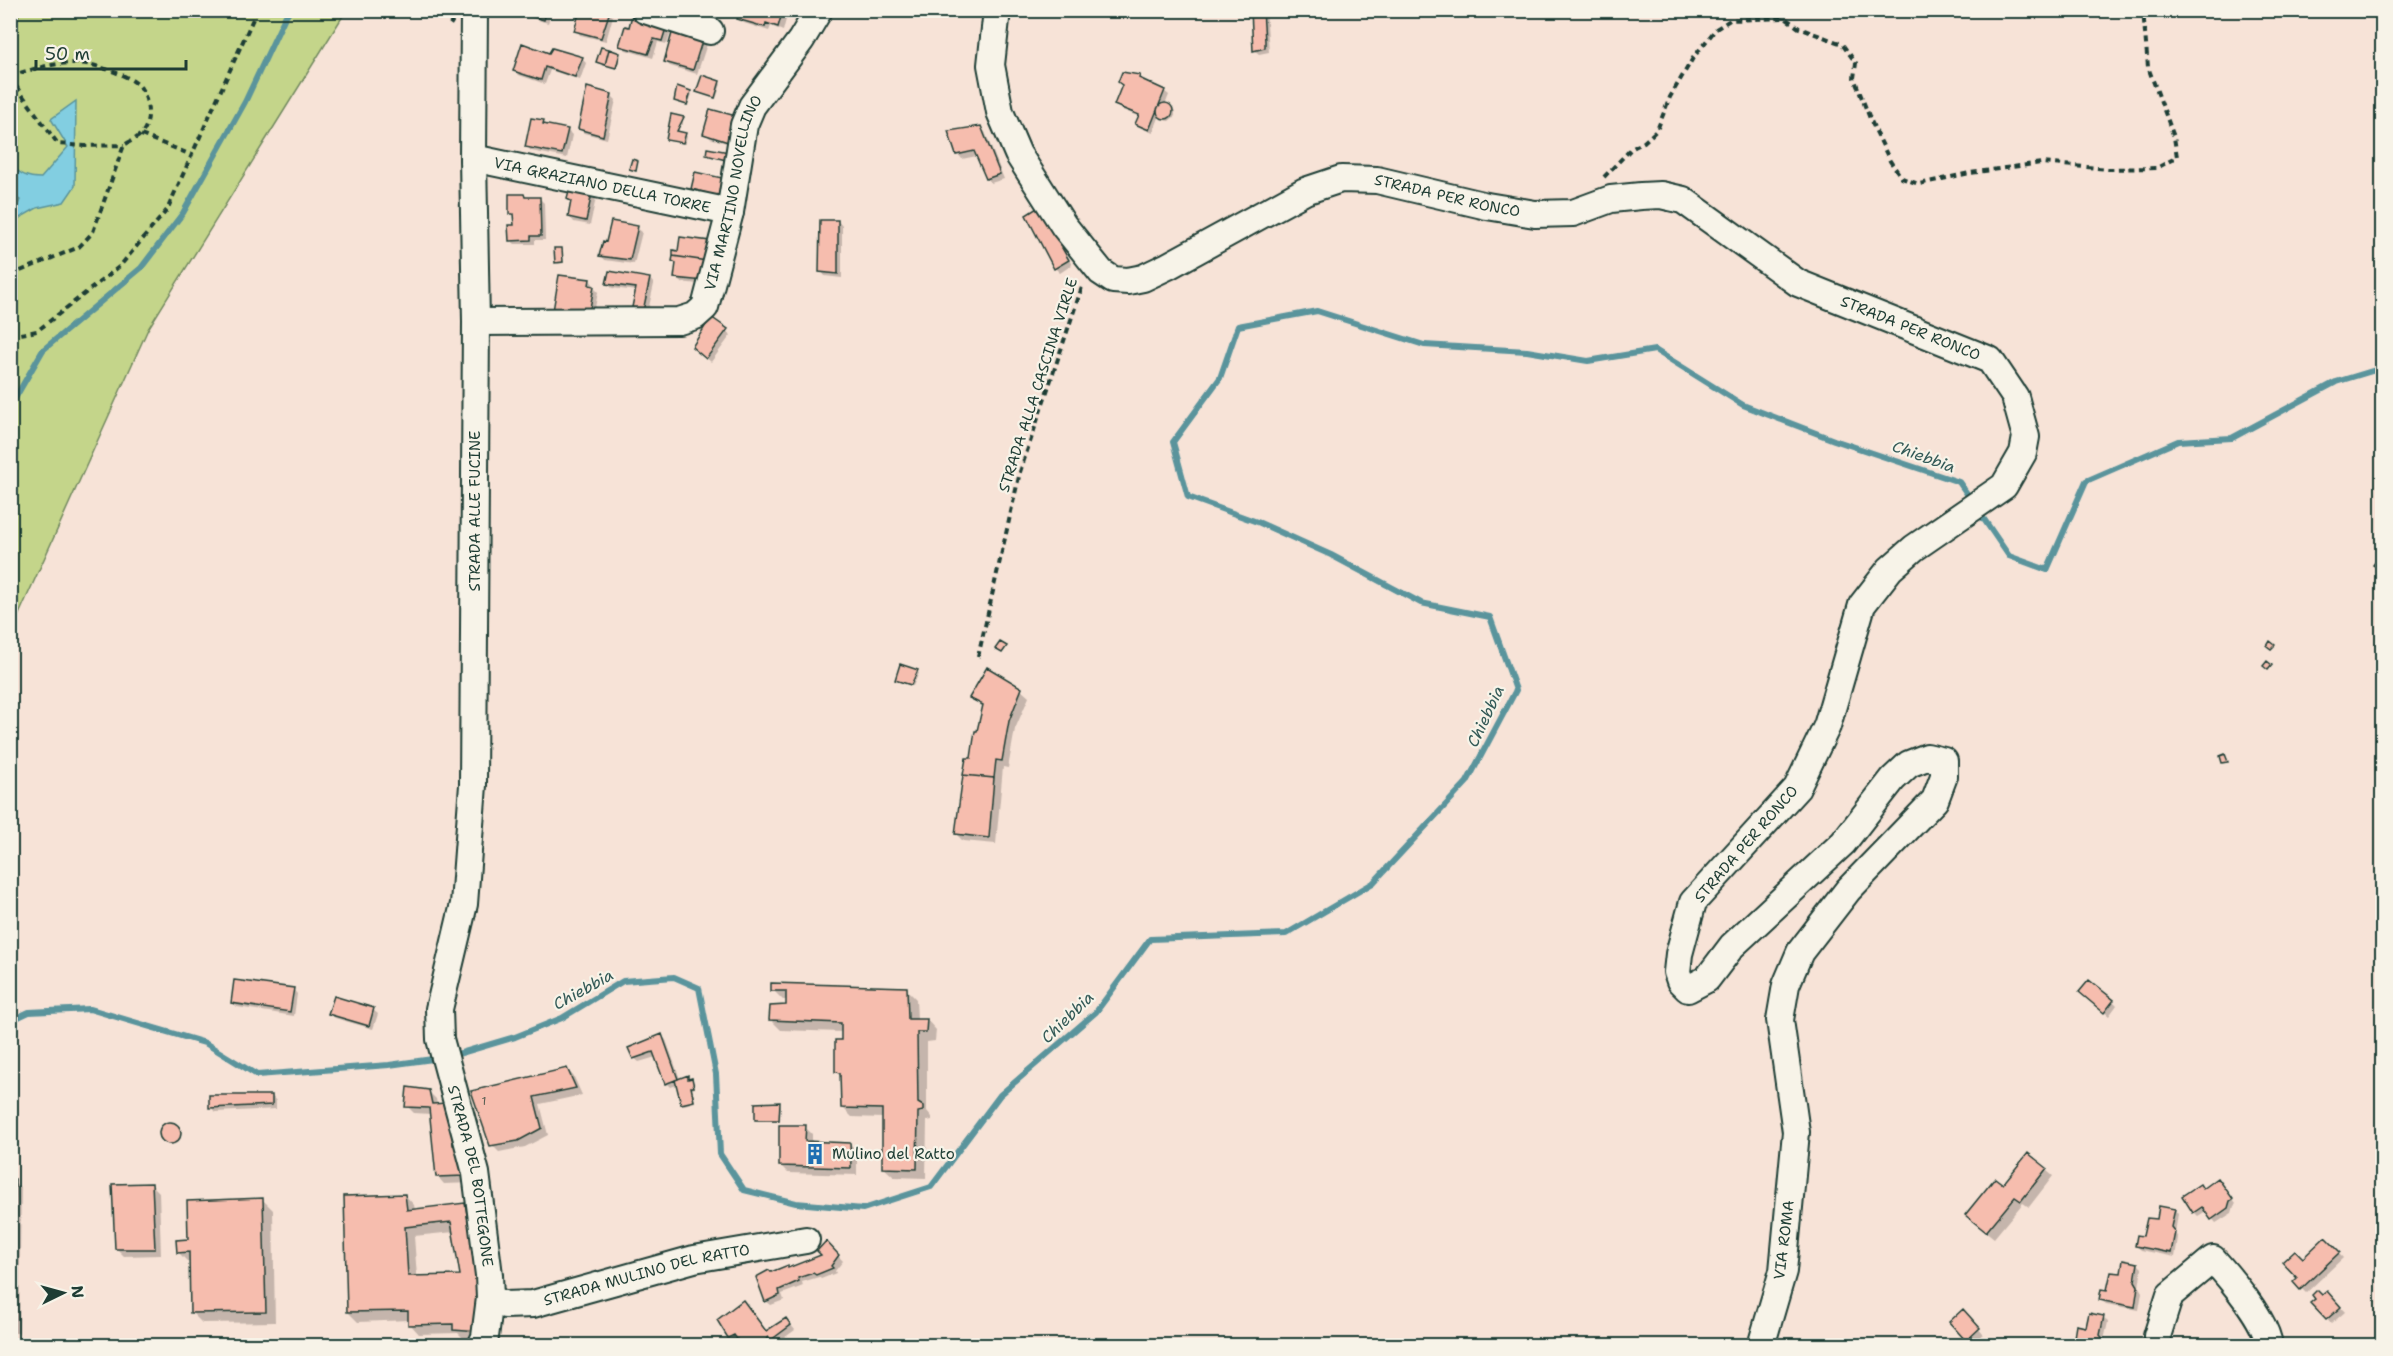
<svg xmlns="http://www.w3.org/2000/svg" width="2393" height="1356" font-family="'Shantell Sans',sans-serif">
<style>
.green{fill:#c4d58a;stroke:#72895f;stroke-width:1.5}
.water{fill:#82cee1;stroke:#5a949c;stroke-width:1.5}
.shadow{fill:#0003;fill-rule:evenodd}
.lines{fill:none;stroke-linecap:round;stroke-linejoin:round}
.stream{stroke:#5a949c;stroke-width:6}
.building{fill:#f6bdae;stroke:#1f3d34;stroke-width:1.5;fill-rule:evenodd}
.minor-casing{stroke:#1f3d34;stroke-width:30}
.path{stroke:#1f3d34;stroke-width:4;stroke-dasharray:6 4.5;stroke-linecap:butt}
.minor{stroke:#f7f3e8;stroke-width:26}
.labels{text-anchor:middle;stroke-width:4.5;stroke-linejoin:round;paint-order:stroke}
.number-label{font-size:12px;fill:#555d52}
.street-label{font-size:15px;fill:#1f3d34;stroke:#f7f3e8}
.poi-label{font-size:15px;fill:#1f3d34;stroke:#f7f3e8;text-anchor:start}
.water-label{font-size:16px;font-style:italic;fill:#335a57;stroke:#f7f3e8}
</style>
<rect width="100%" height="100%" fill="#f7e3d7"/>
<filter id="ink" filterUnits="userSpaceOnUse"><feTurbulence type="fractalNoise" baseFrequency=".0167" numOctaves="2"/><feDisplacementMap in="SourceGraphic" scale="12" xChannelSelector="R" yChannelSelector="G"/><feConvolveMatrix kernelMatrix="1 2 1 2 8 2 1 2 1" color-interpolation-filters="sRGB"/></filter>
<g filter="url(#ink)">
<path class="green" d="M11 11H346L148 329 11 632Z"/>
<path class="water" d="M76 101 75 186 64 202 37 208 11 223V209L17 207 20 200 11 195V165C20 174 27 178 41 178L68 147 51 119Z"/>
<path class="shadow" d="M513 10H552L548 23 517 14Z
M581 10H604L613 16 606 41 580 35 576 30Z
M698 10H726L724 18Z
M742 10H786L788 12 783 31 771 26 769 31 744 23 739 19Z
M1253 10H1266L1269 52 1259 54 1254 50Z
M666 29 670 34 667 44 658 42 653 58 626 50 621 45Z
M702 39 707 44 697 74 670 66 665 62 689 40Z
M619 54 621 56 617 69 600 63Z
M550 55 582 59 586 63 580 80 550 70 545 84 519 75 514 70Z
M1123 74 1140 77 1164 91 1169 95 1165 105H1169L1175 111V116L1169 121 1164 120 1160 115 1153 133 1141 128 1137 123 1140 117 1120 109 1116 105 1123 85Z
M719 82 721 84 716 99 698 92Z
M690 92 692 94 688 106 675 101Z
M611 95 616 100 607 139 584 133 579 129Z
M711 111 733 145 710 138 705 133Z
M683 118V125L680 124 678 133 687 136 685 144 670 141 668 139Z
M533 120 544 122 548 126 567 130 572 135 567 158 531 151 527 146Z
M980 127 985 132 1004 179 991 183 987 178 977 156 962 159 958 154Z
M592 194 596 198 590 225 574 222 570 217Z
M523 195 527 199H540L544 203 545 240H535V244H515L510 240 515 226V217L511 213Z
M1045 205 1073 249 1065 253 1072 265 1060 273 1055 268Z
M838 221 842 226V278L825 276 821 271Z
M637 228 642 232 634 264 605 260 601 255Z
M562 250 564 263 558 264 556 262Z
M673 261 708 285 680 282 676 277 677 265Z
M560 277 590 280 594 285V288L598 292 593 318Z
M650 279 654 284 646 320 637 291 612 288 607 283Z
M712 320 731 335 711 362 698 351Z
M988 669 1021 690 1029 697 1015 729 1008 768 1003 767 996 844 963 841 956 834 984 708 971 698Z
M917 672 919 673 913 686 897 680Z
M293 989 297 994 294 1016 237 1007 233 1003Z
M906 989 916 999 917 1020H927L936 1030 935 1041 927 1042V1111L932 1117V1120L927 1121 926 1178 894 1177 884 1168 883 1118 852 1117 842 1107V1077L836 1072 842 1032 781 1030 771 1020 787 1007V1000H783L773 990Z
M2085 996 2113 1001 2117 1005 2109 1016Z
M373 1010 378 1014 373 1029 335 1018 330 1013Z
M661 1035 666 1040 680 1079 688 1077 689 1080 694 1082 695 1088 692 1089 695 1102 684 1105 682 1103 678 1085 670 1087 666 1083 656 1057 639 1062 634 1058Z
M567 1069 574 1077 582 1095 540 1104 548 1135 525 1147 499 1152 492 1145 473 1092Z
M428 1091 436 1099 437 1105H447L472 1183 444 1184 437 1176 431 1114 414 1113 407 1106Z
M272 1096 276 1101V1109L215 1112 211 1107Z
M780 1104 781 1106 780 1121H758L756 1120Z
M161 1135a10 10 0 1 1 20 0a10 10 0 1 1-20 0Z
M805 1127 812 1134V1143L850 1144 857 1151V1175L788 1173 781 1166Z
M2028 1155 2053 1176 2029 1207 2023 1203 1994 1238 1974 1222Z
M10 1180 21 1188 19 1333H10Z
M2218 1180 2236 1204 2234 1206 2232 1213 2216 1223 2206 1211 2198 1216 2194 1212 2204 1190Z
M152 1185 159 1192 161 1255 124 1256 117 1249Z
M405 1195 414 1205 415 1210 465 1205 475 1215 488 1341 464 1339 458 1333 419 1334 410 1324V1320L358 1322 348 1312ZM454 1232 462 1276 417 1277 414 1236Z
M263 1200 273 1210 275 1322 202 1323 192 1313 191 1262H188L178 1252 190 1240Z
M2174 1210 2178 1214 2175 1233 2178 1238 2175 1257 2141 1250 2137 1246 2158 1221Z
M2325 1239 2343 1258 2306 1293 2295 1282 2299 1278 2303 1260Z
M826 1243 843 1261 835 1271 836 1273 821 1279 819 1277 802 1282 803 1286 782 1294 784 1300 771 1305 766 1301 770 1274 787 1267 790 1269 823 1256Z
M2138 1264 2142 1268 2139 1287 2142 1292 2139 1310 2106 1304 2101 1300 2122 1275Z
M2327 1293 2345 1312 2331 1324 2313 1303Z
M1967 1315 1983 1334 1971 1344 1951 1322Z
M2103 1318 2108 1322 2104 1340 2108 1346H2074L2087 1329Z
M719 1320 766 1333 790 1324 795 1330 777 1343 774 1341 768 1346H744L739 1339 734 1342 729 1337Z"/>
<g class="lines">
<path class="stream" d="M10 407 43 350 141 268 183 213 245 102 285 17 290 10
M1979 512 2009 556 2047 570 2086 481 2178 441 2232 438 2336 382 2382 368
M10 1021 29 1012 90 1009 205 1043 257 1075 389 1065 440 1058
M451 1056 515 1037 562 1018 623 981 674 977 699 988 716 1074 720 1154 744 1190 796 1203 863 1209 931 1187 1000 1095 1096 1012 1150 939 1286 934 1373 883 1467 782 1516 690 1490 617 1421 603 1331 555 1260 523 1188 497 1173 442 1220 378 1238 326 1317 311 1424 345 1527 351 1588 361 1655 350 1743 405 1834 440 1959 482 1972 501"/>
</g>
<path class="building" d="M513 10H547L544 20Z
M580 10 610 11 601 38 574 31Z
M740 10H783L778 27 766 23 765 27 737 19Z
M1251 10H1263L1265 41V48L1253 51Z
M632 15 657 23 666 28 662 41 654 39 648 54 619 46 625 26 629 27Z
M672 33 688 38 690 34 703 38 693 70 664 62Z
M522 43 549 53 552 48 583 57 575 77 545 67 541 80 513 71Z
M601 47 609 49 605 65 596 62Z
M609 49 620 53 616 68 605 65Z
M1122 72 1140 75 1139 78 1165 90 1149 130 1135 124 1139 115 1114 105 1122 85 1118 82Z
M702 75 720 81 715 98 696 92Z
M677 86 691 91 687 105 674 101Z
M587 87 612 94 603 136 578 129Z
M1157 111a8 8 0 1 1 16 0a8 8 0 1 1-16 0Z
M710 109 736 116 728 142 703 134Z
M671 114 684 117 677 131 686 133 683 143 666 140Z
M531 118 544 120 543 124 568 129 562 154 525 147Z
M981 126 1000 174 986 179 974 151 956 155 948 131Z
M707 148 735 153 734 162 706 155Z
M632 159 638 161 636 171 629 169Z
M695 172 731 180 727 206 705 202 707 193 691 189Z
M570 188 592 193 586 221 568 217 571 201 567 199Z
M509 194H524L525 197H540L541 236H531V240L509 241 508 225H514L513 214H509Z
M1045 203 1069 244 1062 248 1069 260 1054 269 1026 215Z
M820 220H838V274L819 272Z
M611 221 638 226 630 260 599 256 603 241 606 242Z
M680 237 710 241 707 261 673 256V250L678 251Z
M554 248H562L563 262 555 263Z
M673 256 707 261 704 281 674 278 676 263 672 261Z
M609 271 650 278 642 316 630 317 636 288 606 284Z
M559 275 590 279 589 285 594 286 589 314 553 311Z
M711 317 728 329 706 359 692 347Z
M2379 557 2382 559V570L2373 565Z
M2270 641 2275 645 2271 649 2267 646Z
M1000 642 1007 646 1002 653 995 649Z
M2267 661 2272 665 2268 670 2263 666Z
M900 664 918 670 911 685 895 680Z
M987 667 1022 688 1009 721 1002 761 996 760 994 778 963 775 966 758H971L975 731H977L983 705 969 698Z
M2225 754 2228 762 2222 763 2220 756Z
M963 775 994 778 989 838 955 834Z
M234 980 294 988 290 1012 231 1003Z
M2089 980 2114 1000 2104 1013 2079 992Z
M771 983 907 987 908 1019H927L926 1032H917L918 1103 923 1106V1111L918 1112 917 1169 882 1168V1109L841 1108 840 1073 835 1072V1040H841V1023L769 1020 770 1006 786 1005V991H771Z
M334 996 374 1008 369 1026 328 1014Z
M662 1034 678 1079 665 1084 653 1052 633 1059 628 1048Z
M567 1068 576 1088 534 1097 542 1128 518 1141 490 1146 471 1091Z
M688 1075V1079L692 1078 694 1087H691L694 1101 681 1104 675 1080Z
M407 1087 429 1090 432 1104 447 1103 451 1118 453 1145H459L465 1176 436 1177 429 1108 405 1107Z
M209 1095H272V1105L209 1108Z
M780 1102 779 1120H755V1103Z
M159 1133a11 11 0 1 1 22 0a11 11 0 1 1-22 0Z
M779 1125H806L805 1141 850 1143 851 1168 779 1166Z
M2028 1153 2047 1168 2021 1201 2015 1197 1986 1232 1965 1215 1995 1178 2003 1184Z
M2218 1178 2233 1199 2230 1201 2228 1208 2211 1220 2202 1207 2193 1213 2182 1196 2200 1184 2203 1189Z
M10 1179H15L12 1327H10Z
M152 1183 155 1249H115L112 1184Z
M405 1194 407 1210 465 1203 481 1296 479 1332 453 1330V1324L408 1325V1311L347 1312 344 1196ZM451 1222 460 1275 408 1276 405 1227Z
M263 1198 266 1312 190 1313 189 1252 177 1253 176 1240 188 1239 187 1201Z
M2159 1206 2175 1209 2171 1227 2175 1232 2171 1253 2135 1246 2137 1235 2143 1236 2147 1218 2157 1219Z
M2325 1237 2340 1252 2300 1290 2293 1282 2297 1278 2282 1262 2295 1250 2303 1258Z
M826 1241 839 1255 831 1266 833 1268 816 1275 813 1273 798 1278 799 1281 779 1290 780 1295 765 1302 756 1277 769 1270 771 1272 788 1265V1268L821 1255 817 1251Z
M2123 1260 2138 1263 2135 1281 2138 1286 2135 1307 2099 1300 2101 1289 2107 1290 2111 1272 2121 1273Z
M2317 1290 2322 1295 2327 1291 2341 1307 2326 1320 2310 1303 2315 1299 2312 1295Z
M743 1300 766 1331 786 1318 791 1325 771 1340 769 1337 758 1346H742L734 1335 728 1338 717 1320Z
M1963 1309 1980 1328 1966 1341 1949 1322Z
M2089 1313 2104 1316 2100 1335 2104 1340 2103 1346H2066L2067 1343 2073 1344 2076 1325 2086 1327Z"/>
<g class="lines">
<defs>
<g id="minor">
<path id="s1" d="M474 10 473 158 476 322 473 785 464 904 439 1009 440 1039 476 1173 489 1275 490 1298 485 1337 481 1346"/>
<path d="M645 10 710 31"/>
<path id="s2" d="M997 10 991 65 1000 112 1018 154 1064 226 1101 272 1113 280 1128 281 1143 278 1168 266 1305 191 1341 179 1377 180 1487 206 1535 214 1573 213 1611 199 1641 196 1661 195 1683 200 1798 283 1990 360 2015 397 2026 437 2023 453 2004 486 1914 548 1890 569 1862 605 1827 726 1797 788 1693 902 1679 954 1677 972 1680 981 1688 989 1707 979 1732 946 1843 843 1893 779 1909 764 1927 757 1944 761V776L1935 800 1848 890 1800 952 1786 985 1780 1020 1796 1132 1783 1271 1761 1346"/>
<path id="s3" d="M473 158 730 212"/>
<path id="s4" d="M476 322 679 321 695 316 705 307 730 212 744 125 752 106 801 40 819 10"/>
<path id="s5" d="M490 1298 505 1305 533 1304 694 1259 806 1240"/>
<path d="M2158 1346 2157 1336 2170 1295 2213 1259C2230 1278 2267 1321 2269 1346"/>
</g>
</defs>
<use href="#minor" class="minor-casing"/>
<path class="path" d="M432 10 453 24
M10 29 20 10
M10 76C37 68 63 59 92 65 105 68 133 77 141 88 149 100 152 125 140 135 136 139 129 142 124 145L93 232 79 247 18 272H10
M10 78 58 144 85 146 124 145
M141 135 192 155
M1604 177 1631 149 1644 142 1657 130 1670 97 1693 58 1716 29 1730 20 1785 18 1799 28 1842 44 1856 63 1854 78 1871 121 1890 161 1902 178 1919 184 1970 173 2041 163 2108 169 2157 168 2177 157 2174 137 2148 67 2143 10
M10 336 37 331 120 266 167 210 257 10
M978 657 1020 472 1083 284"/>
<use href="#minor" class="minor"/>
</g>
</g>
<defs>
<symbol id="building-bare" viewBox="-9 -9 18 18"><path d="M-4-6H4V6H1V3H-1V6H-4ZM-2.5-4.3h1.7v1.8h-1.7ZM.8-4.3h1.7v1.8H.8ZM-2.5-1h1.7V.8h-1.7ZM.8-1h1.7V.8H.8Z" fill="#1f6fb2" stroke="#f7f3e8" stroke-width="2.5" paint-order="stroke"/></symbol>
</defs>
<g fill-rule="evenodd">
<use href="#building-bare" x="800" y="1139" width="30" height="30"/>
</g>
<g class="labels">
<g class="number-label">
<text x="484" y="1105">1</text>
</g>
<g class="street-label">
<text dy="5" stroke="none"><textPath href="#s3" startOffset="132">VIA GRAZIANO DELLA TORRE</textPath></text>
<text dy="5" stroke="none"><textPath href="#s4" startOffset="351">VIA MARTINO NOVELLINO</textPath></text>
<text dy="5" stroke="none"><textPath href="#s2" startOffset="668">STRADA PER RONCO</textPath></text>
<text dy="5" stroke="none"><textPath href="#s2" startOffset="1172">STRADA PER RONCO</textPath></text>
<text transform="translate(1038 385) rotate(-72)" y="5">STRADA ALLA CASCINA VIRLE</text>
<text transform="translate(475 511) rotate(-90)" y="5">STRADA ALLE FUCINE</text>
<text transform="translate(1746 844) rotate(-49)" y="5">STRADA PER RONCO</text>
<text dy="5" stroke="none"><textPath href="#s1" startOffset="1173">STRADA DEL BOTTEGONE</textPath></text>
<text transform="translate(1784 1240) rotate(-83)" y="5">VIA ROMA</text>
<text dy="5" stroke="none"><textPath href="#s5" startOffset="162">STRADA MULINO DEL RATTO</textPath></text>
</g>
<g class="poi-label">
<text x="832" y="1159">Mulino del Ratto</text>
</g>
<g class="water-label">
<text transform="translate(1924 456) rotate(20)" y="6">Chiebbia</text>
<text transform="translate(1485 716) rotate(-65)" y="6">Chiebbia</text>
<text transform="translate(583 989) rotate(-29)" y="6">Chiebbia</text>
<text transform="translate(1067 1017) rotate(-44)" y="6">Chiebbia</text>
</g>
</g>
<rect width="2393" height="1356" fill="none" stroke="#f7f3e8" stroke-width="36"/>
<rect x="18" y="18" width="2357" height="1320" fill="none" stroke="#1f3d34" stroke-width="2" filter="url(#ink)"/>
<g transform="translate(63 1293) rotate(85)" stroke="#f7f3e8" stroke-width="4.5" paint-order="stroke">
<path d="M0-4.5L10 22L0 15L-10 22Z" fill="#1f3d34"/>
<text y="-9" font-size="16" font-weight="bold" text-anchor="middle" fill="#1f3d34">N</text>
</g>
<path d="M36 60v9h150v-9" fill="none" stroke="#1f3d34" stroke-width="3"/>
<text x="45" y="60" font-size="18" fill="#1f3d34" stroke="#f7f3e8" stroke-width="4.5" paint-order="stroke">50 m</text>
</svg>
